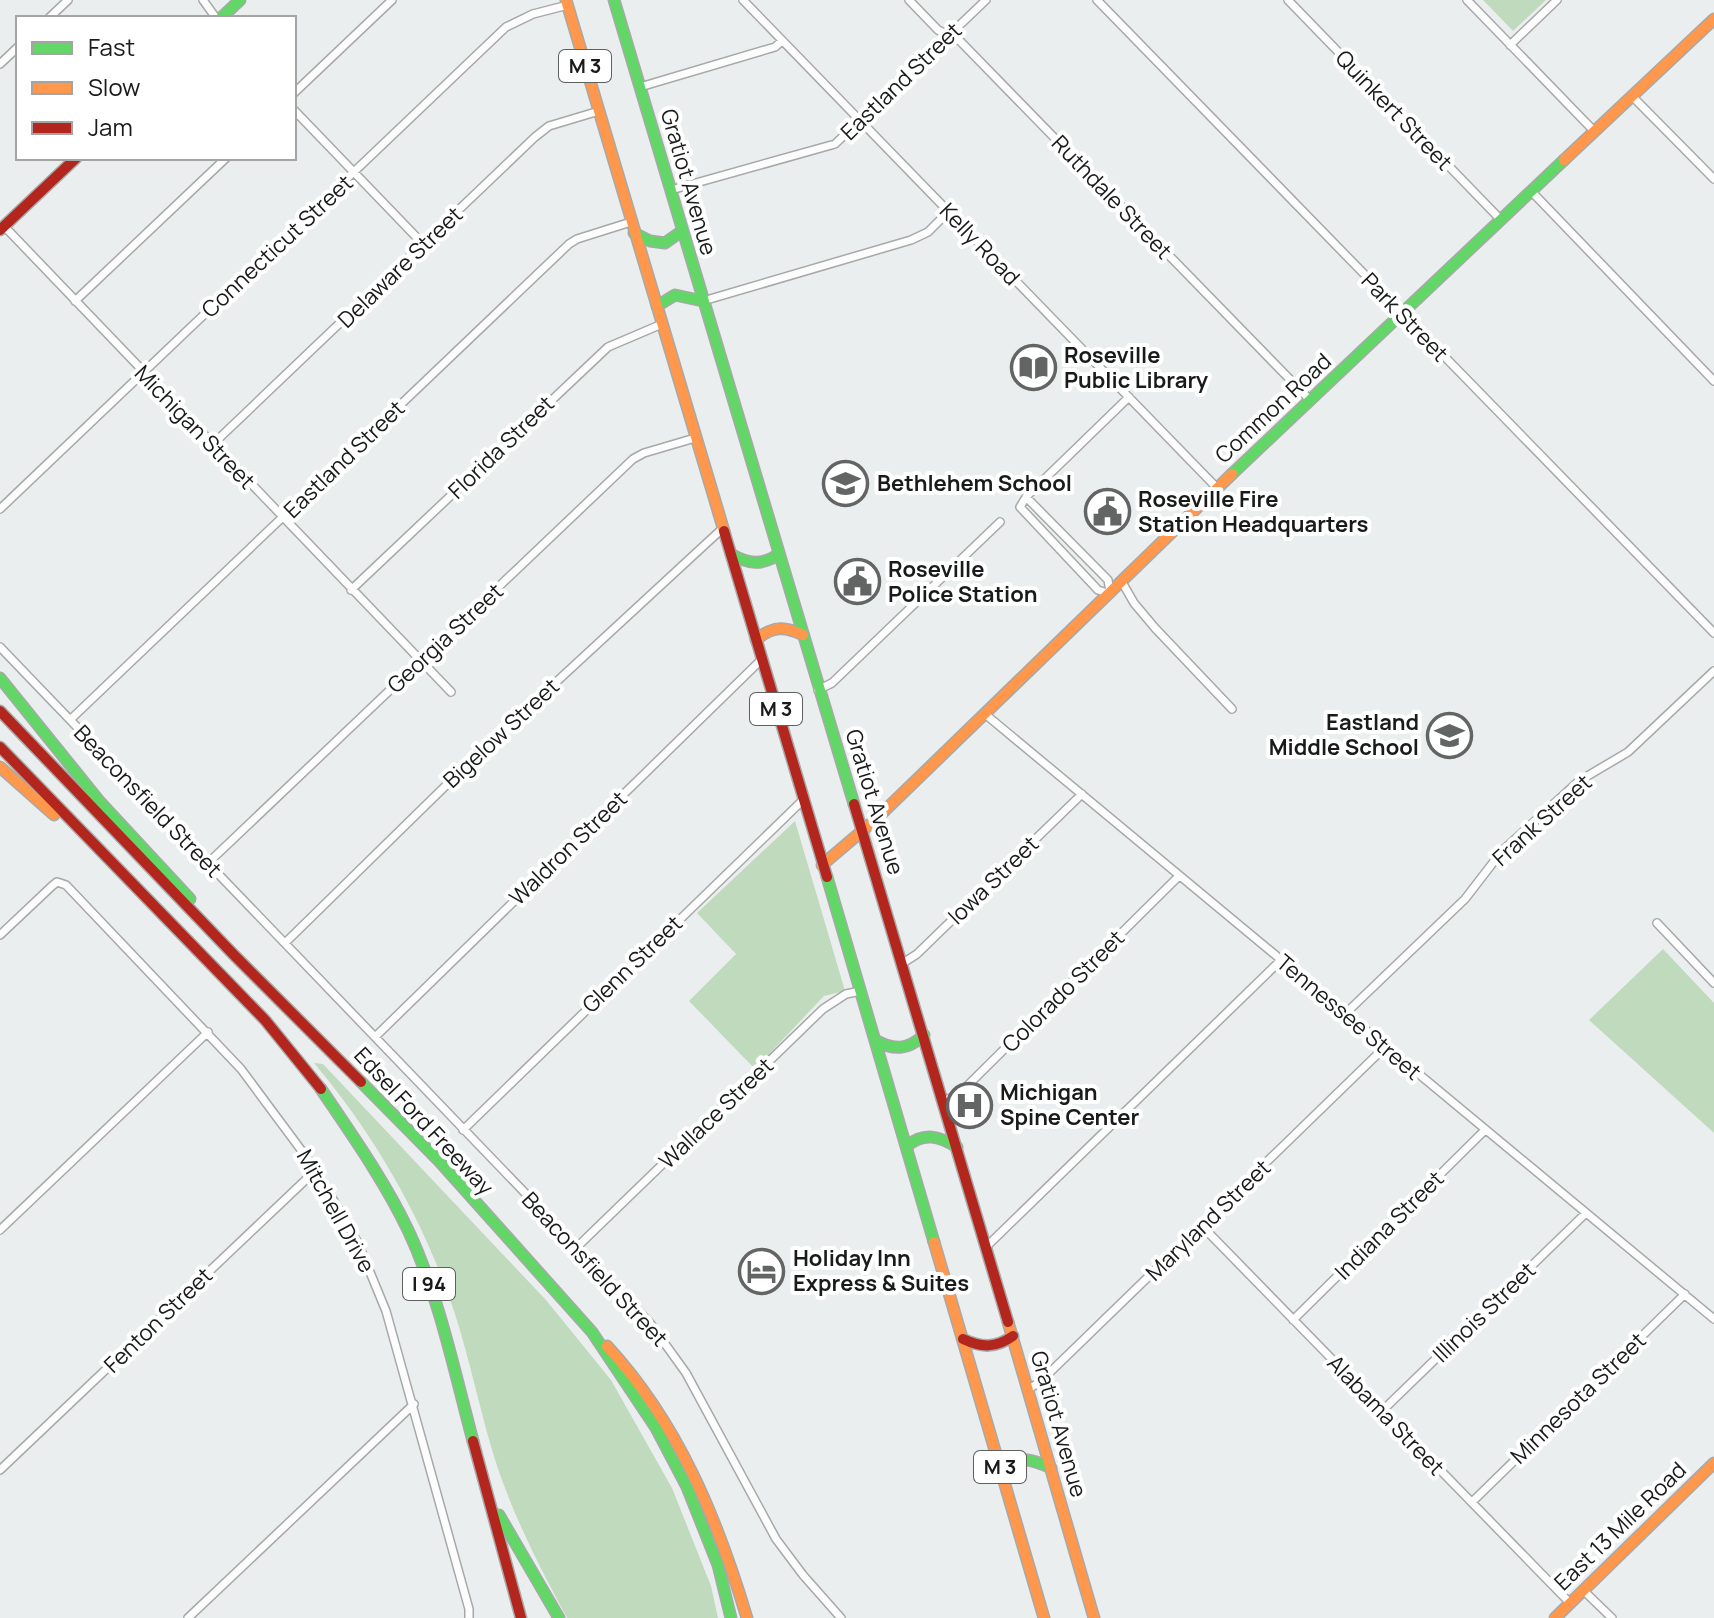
<svg xmlns="http://www.w3.org/2000/svg" width="1714" height="1618" font-family="Manrope,sans-serif">
<style>
.green{fill:#c0dabe}
.lines{fill:none;stroke-linecap:round;stroke-linejoin:round}
.street-casing{stroke:#a7a9a9;stroke-width:10}
.fast-casing{stroke:#a7a9a9;stroke-width:13}
.slow-casing{stroke:#a7a9a9;stroke-width:13}
.jam-casing{stroke:#a7a9a9;stroke-width:13}
.street{stroke:#fcfcfc;stroke-width:7}
.fast{stroke:#63d668;stroke-width:10}
.slow{stroke:#ff974d;stroke-width:10}
.jam{stroke:#b3261e;stroke-width:10}
.labels{text-anchor:middle;stroke-width:8;stroke-linejoin:round;paint-order:stroke}
.shield{fill:#fff;stroke:#5e5f5f;stroke-width:2}
.shield-label{font-size:20px;font-weight:bold;fill:#191b1a}
.street-label{font-size:22px;fill:#191b1a;stroke:#fff}
.poi-label{font-size:22px;font-weight:bold;fill:#191b1a;stroke:#fff;text-anchor:start}
</style>
<rect width="100%" height="100%" fill="#ebeeee"/>
<path class="green" d="M1483 0H1546L1513 31Z
M795 821 845 991 824 996 755 1069 689 1001 736 954 697 913Z
M1663 949 1714 1003V1133L1589 1020Z
M314 1063 323 1064 546 1300 611 1380 672 1488 711 1586 718 1618H567C541 1570 516 1521 498 1469 481 1417 471 1363 454 1311 424 1221 375 1135 314 1063Z"/>
<g class="lines">
<defs>
<path id="street" d="M203 0 216 18
M743 0 1217 488
M909 0 938 30 960 41 1310 400
M1097 0 1714 633
M1288 0 1501 220
M1467 0 1594 131
M49 18 68 0
M1510 45 1557 0
M0 64 18 47
M640 87 775 47 782 41
M294 93 392 0
M1632 96 1714 179
M294 110 424 245
M671 190 835 144 986 0
M1532 192 1714 381
M4 226 451 692
M75 301 226 158
M703 301 911 240 928 232 948 212
M212 445 535 137 549 126 599 111
M1026 497 1108 580 1110 592
M0 509 506 27 533 14 568 5
M1122 582 1134 603 1155 628 1232 709
M351 590 608 347 662 324
M1110 594 1098 590 1020 507 1026 497 1129 397
M0 647 650 1323 686 1373 776 1539 803 1575 841 1618
M818 690 832 683 1000 522
M985 714 1714 1319
M71 719 569 244 577 239 631 222
M208 863 633 459 644 453 695 438
M1657 923 1714 983
M0 935 52 886 57 882 66 885 241 1069 316 1170 358 1243 386 1311 469 1609V1618
M285 943 475 757 723 528
M903 963 917 954 1082 794
M1346 1013 1465 899 1502 851 1579 781 1628 752 1714 671
M375 1037 761 660
M943 1101 958 1095 1179 876
M463 1130 803 800
M1202 1226 1570 1603
M0 1230 208 1032
M577 1247 823 1009 846 994 861 991
M986 1247 1281 960
M1293 1320 1485 1130
M1028 1390 1042 1380 1385 1047
M1382 1411 1586 1213
M0 1470 316 1170
M1472 1502 1685 1294
M1583 1590 1612 1618
M188 1618 414 1404"/>
<path id="fast" d="M614 0 854 804
M221 18 240 0
M634 233 650 241 665 243 682 231
M657 306 675 295 703 301
M1232 474 1564 160
M731 554C748 564 762 566 779 554
M0 678 100 802 190 899
M827 877 934 1242
M875 1040C894 1051 908 1050 924 1035
M361 1082 439 1161 592 1332 656 1428 687 1487 718 1565 731 1618
M321 1089C352 1135 384 1180 408 1230 439 1296 454 1370 473 1441
M907 1146C924 1132 939 1136 957 1147
M1000 1468C1018 1455 1032 1459 1051 1468
M499 1515 559 1618"/>
<path id="slow" d="M566 0 724 531
M1564 160 1714 19
M756 640C772 626 785 626 803 635
M0 767 54 815
M822 865 875 820 1232 474
M934 1242 1044 1618
M1008 1322 1094 1618
M607 1346C678 1423 717 1518 747 1618
M1555 1618 1714 1463"/>
<path id="jam" d="M0 230 76 158
M724 531 827 877
M0 711 234 955 361 1082
M0 747 265 1020 321 1089
M854 804 1008 1322
M963 1339C982 1348 996 1348 1013 1336
M473 1441 521 1618"/>
</defs>
<use href="#street" class="street-casing"/>
<use href="#fast" class="fast-casing"/>
<use href="#slow" class="slow-casing"/>
<use href="#jam" class="jam-casing"/>
<use href="#street" class="street"/>
<use href="#fast" class="fast"/>
<use href="#slow" class="slow"/>
<use href="#jam" class="jam"/>
</g>
<defs>
<symbol id="library-ring" viewBox="-11 -11 22 22"><circle r="9.5" fill="#fff" stroke="#626564" stroke-width="1.5"/><path d="M-6-4Q-3-5.5-.7-3.5V5Q-3 3-6 4ZM6-4Q3-5.5 .7-3.5V5Q3 3 6 4Z" fill="#626564"/></symbol>
<symbol id="school-ring" viewBox="-11 -11 22 22"><circle r="9.5" fill="#fff" stroke="#626564" stroke-width="1.5"/><path d="M0-5L7-2L0 1L-7-2ZM-4 1L0 2.5L4 1V4Q0 6-4 4Z" fill="#626564"/></symbol>
<symbol id="civic-ring" viewBox="-11 -11 22 22"><circle r="9.5" fill="#fff" stroke="#626564" stroke-width="1.5"/><path d="M-.6-6.5H3V-4.5H.6V-3L4-1V1h2V6H-6V1h2V-1L-.6-3ZM-1.2 2.5V6h2.4V2.5Z" fill="#626564"/></symbol>
<symbol id="hospital-ring" viewBox="-11 -11 22 22"><circle r="9.5" fill="#fff" stroke="#626564" stroke-width="1.5"/><path d="M-5-5h3v3.5h4V-5h3V5h-3V1.5h-4V5h-3Z" fill="#626564"/></symbol>
<symbol id="hotel-ring" viewBox="-11 -11 22 22"><circle r="9.5" fill="#fff" stroke="#626564" stroke-width="1.5"/><path d="M-6-4.5h1.5V1H6V5H4.5V3h-9V5H-6ZM-4 0a1.8 1.8 0 1 1 3.6 0ZM.5 0V-2.5h3Q6-2.5 6 0Z" fill="#626564"/></symbol>
</defs>
<g fill-rule="evenodd">
<use href="#library-ring" x="1008" y="342" width="51" height="51"/>
<use href="#school-ring" x="820" y="458" width="51" height="51"/>
<use href="#civic-ring" x="1082" y="486" width="51" height="51"/>
<use href="#civic-ring" x="832" y="556" width="51" height="51"/>
<use href="#school-ring" x="1424" y="710" width="51" height="51"/>
<use href="#hospital-ring" x="944" y="1080" width="51" height="51"/>
<use href="#hotel-ring" x="736" y="1246" width="51" height="51"/>
</g>
<g class="labels">
<g class="shield">
<rect x="559" y="50" width="52" height="32" rx="6"/>
<rect x="750" y="693" width="52" height="32" rx="6"/>
<rect x="403" y="1268" width="52" height="32" rx="6"/>
<rect x="974" y="1451" width="52" height="32" rx="6"/>
</g>
<g class="shield-label">
<text x="585" y="73">M 3</text>
<text x="776" y="716">M 3</text>
<text x="429" y="1291">I 94</text>
<text x="1000" y="1474">M 3</text>
</g>
<g class="street-label">
<text transform="translate(901 81) rotate(-44)" y="8">Eastland Street</text>
<text transform="translate(1394 110) rotate(46)" y="8">Quinkert Street</text>
<text transform="translate(689 182) rotate(74)" y="8">Gratiot Avenue</text>
<text transform="translate(1112 197) rotate(46)" y="8">Ruthdale Street</text>
<text transform="translate(980 244) rotate(46)" y="8">Kelly Road</text>
<text transform="translate(277 246) rotate(-43)" y="8">Connecticut Street</text>
<text transform="translate(400 267) rotate(-44)" y="8">Delaware Street</text>
<text transform="translate(1405 317) rotate(46)" y="8">Park Street</text>
<text transform="translate(1273 408) rotate(-43)" y="8">Common Road</text>
<text transform="translate(195 427) rotate(46)" y="8">Michigan Street</text>
<text transform="translate(501 447) rotate(-44)" y="8">Florida Street</text>
<text transform="translate(344 459) rotate(-44)" y="8">Eastland Street</text>
<text transform="translate(445 638) rotate(-43)" y="8">Georgia Street</text>
<text transform="translate(501 733) rotate(-43)" y="8">Bigelow Street</text>
<text transform="translate(148 801) rotate(46)" y="8">Beaconsfield Street</text>
<text transform="translate(875 802) rotate(73)" y="8">Gratiot Avenue</text>
<text transform="translate(1542 820) rotate(-42)" y="8">Frank Street</text>
<text transform="translate(568 848) rotate(-44)" y="8">Waldron Street</text>
<text transform="translate(993 880) rotate(-44)" y="8">Iowa Street</text>
<text transform="translate(632 964) rotate(-44)" y="8">Glenn Street</text>
<text transform="translate(1063 991) rotate(-45)" y="8">Colorado Street</text>
<text transform="translate(1349 1017) rotate(40)" y="8">Tennessee Street</text>
<text transform="translate(716 1113) rotate(-44)" y="8">Wallace Street</text>
<text transform="translate(424 1121) rotate(47)" y="8">Edsel Ford Freeway</text>
<text transform="translate(336 1211) rotate(61)" y="8">Mitchell Drive</text>
<text transform="translate(1208 1220) rotate(-44)" y="8">Maryland Street</text>
<text transform="translate(1389 1225) rotate(-45)" y="8">Indiana Street</text>
<text transform="translate(595 1269) rotate(47)" y="8">Beaconsfield Street</text>
<text transform="translate(1484 1312) rotate(-44)" y="8">Illinois Street</text>
<text transform="translate(158 1320) rotate(-44)" y="8">Fenton Street</text>
<text transform="translate(1578 1398) rotate(-44)" y="8">Minnesota Street</text>
<text transform="translate(1386 1415) rotate(46)" y="8">Alabama Street</text>
<text transform="translate(1059 1424) rotate(74)" y="8">Gratiot Avenue</text>
<text transform="translate(1620 1526) rotate(-44)" y="8">East 13 Mile Road</text>
</g>
<g class="poi-label">
<text x="1064" y="363">Roseville<tspan x="1064" dy="25">Public Library</tspan></text>
<text x="877" y="491">Bethlehem School</text>
<text x="1138" y="507">Roseville Fire<tspan x="1138" dy="25">Station Headquarters</tspan></text>
<text x="888" y="577">Roseville<tspan x="888" dy="25">Police Station</tspan></text>
<text x="1419" y="730" text-anchor="end">Eastland<tspan x="1419" dy="25">Middle School</tspan></text>
<text x="1000" y="1100">Michigan<tspan x="1000" dy="25">Spine Center</tspan></text>
<text x="793" y="1266">Holiday Inn<tspan x="793" dy="25">Express &amp; Suites</tspan></text>
</g>
</g>
<rect x="16" y="16" width="280" height="144" fill="#ffffff" stroke="#a3a4a3" stroke-width="2"/>
<rect x="32" y="42" width="40" height="12" fill="#63d668" stroke="#a3a4a3" stroke-width="2"/>
<text x="88" y="56" font-size="24" fill="#191b1a">Fast</text>
<rect x="32" y="82" width="40" height="12" fill="#ff974d" stroke="#a3a4a3" stroke-width="2"/>
<text x="88" y="96" font-size="24" fill="#191b1a">Slow</text>
<rect x="32" y="122" width="40" height="12" fill="#b3261e" stroke="#a3a4a3" stroke-width="2"/>
<text x="88" y="136" font-size="24" fill="#191b1a">Jam</text>
</svg>
